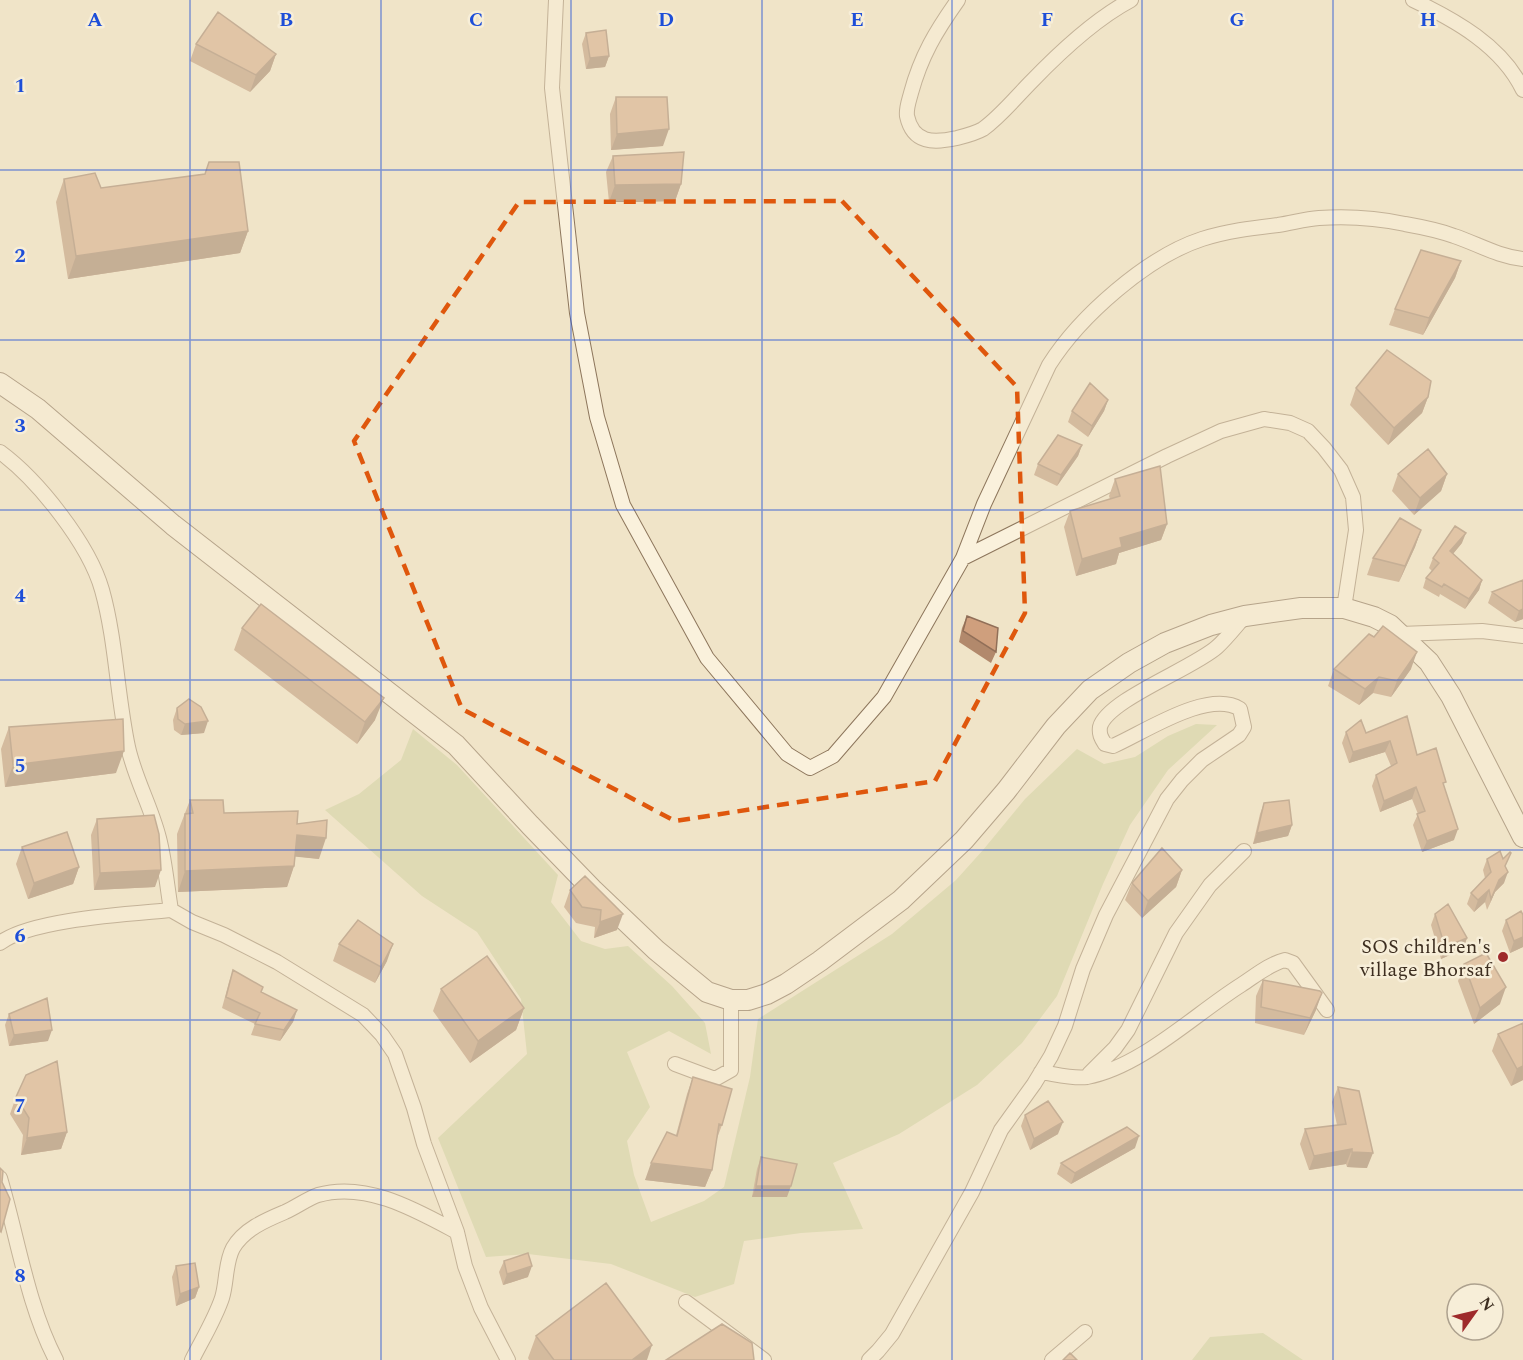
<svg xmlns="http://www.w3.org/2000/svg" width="1523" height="1360" font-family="Spectral,serif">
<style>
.green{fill:#c9cf9b}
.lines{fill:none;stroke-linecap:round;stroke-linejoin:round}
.minor-casing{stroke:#8d765c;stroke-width:16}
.secondary-casing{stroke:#6f573f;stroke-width:22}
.minor{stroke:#faf1dc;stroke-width:14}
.secondary{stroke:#faf1dc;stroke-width:20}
.wall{fill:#b2896c}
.shaded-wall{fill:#916f58}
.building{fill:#cf9f7d;stroke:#916f58;stroke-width:1.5}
.marked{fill:none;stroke:#df570d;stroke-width:4.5;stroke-dasharray:12 8;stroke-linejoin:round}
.grid{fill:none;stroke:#1d4ed8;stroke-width:1.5;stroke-opacity:0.55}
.poi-dot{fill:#9e2a2b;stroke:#f7eed8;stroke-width:2}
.labels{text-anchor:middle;stroke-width:5;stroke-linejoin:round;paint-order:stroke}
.poi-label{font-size:20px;fill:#3d2e20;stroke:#f7eed8;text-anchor:end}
.grid-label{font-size:20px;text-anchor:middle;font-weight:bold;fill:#1d4ed8;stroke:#f7eed8;stroke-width:5;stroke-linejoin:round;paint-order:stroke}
</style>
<rect width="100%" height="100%" fill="#f0e4c8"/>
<path class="green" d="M1196 724 1217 725 1168 770 1130 825 1103 884 1057 996 1022 1043 977 1085 899 1134 833 1163 863 1229 801 1233 744 1241 734 1284 695 1297 611 1264 528 1254 486 1257 438 1138 527 1054 521 999 477 932 422 896 325 810 359 794 401 760 413 729 457 765 558 875 551 902 581 941 605 949 628 946 672 986 705 1023 711 1054 669 1031 627 1052 650 1107 627 1141 634 1175 651 1222 704 1201 724 1187 750 1077 758 1019 892 934 956 880 983 850 1025 799 1077 749 1104 764 1135 757 1168 736Z
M1263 1333 1303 1360H1192L1210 1337Z"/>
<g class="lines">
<defs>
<path id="minor" d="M556 0 552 88 577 313 597 417 623 505 707 658 787 754 810 768 833 756 884 697 963 558 984 504 1049 365C1080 316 1147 257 1202 239 1227 231 1252 228 1278 225 1292 223 1305 219 1319 218 1348 216 1377 218 1405 224 1422 227 1438 230 1454 236 1478 244 1497 256 1523 259
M958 0C936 31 921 56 911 93 909 101 906 108 907 116 913 144 934 143 957 138 965 136 976 133 983 129 1001 116 1016 97 1032 81 1059 53 1097 18 1131 0
M1413 0C1455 20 1502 46 1523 90
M0 452C38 480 89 544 102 590 116 640 117 695 128 747 135 779 151 806 159 838 165 861 167 886 171 910L192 922 224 935 277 962 363 1015 382 1035 395 1054 414 1108 424 1144 457 1232 465 1266 481 1308 508 1360
M963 558 1167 456 1221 431 1264 419 1290 423 1308 431 1324 448 1341 470 1353 497 1356 530 1344 608
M1400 634 1482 631 1523 636
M0 943C31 919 130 914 171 910
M675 1064 715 1079 731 1070V1000
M1041 1072C1055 1074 1073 1079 1087 1077 1141 1067 1195 1014 1241 985 1255 976 1269 964 1285 960L1293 963 1327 1010
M1089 1074 1115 1048 1128 1030 1176 933 1210 885 1244 851
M0 1178C18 1238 27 1304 56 1360
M686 1302 764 1360
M192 1360C202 1340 215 1319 222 1298 227 1282 225 1263 233 1248 244 1229 266 1220 285 1212 296 1207 307 1199 318 1195 366 1181 416 1210 457 1232
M869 1360 878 1351 892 1334 972 1192 1001 1130 1034 1084 1051 1056 1065 1026 1083 969 1106 915 1167 799 1182 780 1202 760 1239 735 1244 727 1240 709C1208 689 1145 732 1113 746L1105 744C1101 738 1099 734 1100 727 1107 700 1194 668 1217 647 1227 638 1236 626 1245 616
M1052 1360 1085 1332"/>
<path id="secondary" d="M0 383 38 409 173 525 456 745 530 825 592 889 656 950 707 992 731 1000H748L767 994 786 984 820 961 901 900 964 840 1006 791 1056 726 1090 690 1129 663 1165 643 1211 625 1245 616 1301 608H1344L1374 617 1390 625 1429 662 1451 696 1523 837"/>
</defs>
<use href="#minor" class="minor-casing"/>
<use href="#secondary" class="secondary-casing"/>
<use href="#minor" class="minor"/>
<use href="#secondary" class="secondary"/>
</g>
<path class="wall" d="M586 33 609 56 605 67 586 69 582 44Z
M196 44 276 54 270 71 250 92 190 61Z
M616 97 663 146 611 150 610 114Z
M613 156 681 184 675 201 609 202 606 172Z
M209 162 248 231 240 253 68 279 56 202 64 179 101 188 205 174Z
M1461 261 1455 278 1423 335 1389 325 1395 309Z
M1356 388 1428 397 1422 413 1388 445 1350 405Z
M1108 400 1104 411 1088 437 1068 422 1072 411Z
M1082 445 1078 456 1057 486 1034 475 1038 464Z
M1398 474H1447L1441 491 1414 515 1392 491Z
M1115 479 1167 524 1161 540 1119 553 1116 564 1076 576 1064 527 1070 511 1110 499 1109 496Z
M1421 530 1415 547 1399 582 1367 575 1373 558Z
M1462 543 1453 554 1482 580 1479 590 1465 609 1440 594 1439 597 1423 588 1426 578 1432 571 1429 568 1433 558Z
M1523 580V619L1515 622 1488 603 1492 592Z
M967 616 996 652 991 663 959 642 962 628Z
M242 628 375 720 357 744 234 650Z
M1334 669H1411L1391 697 1373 693 1359 705 1328 686Z
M177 708 204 733 181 735 174 730 173 720Z
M1407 716 1417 755 1444 787 1454 840 1422 852 1413 825 1418 814 1412 799 1380 812 1372 786 1376 775 1391 766 1385 752 1349 763 1342 743 1346 732 1366 733Z
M9 727 116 773 5 787 1 749Z
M190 800 224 813 297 824 319 859 295 856 294 866 287 887 178 892 177 834Z
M1264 803 1292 825 1288 836 1253 844 1260 814Z
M97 819 155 887 94 890 91 835Z
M22 847 79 867 73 884 28 899 16 864Z
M1487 859 1506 867 1504 883 1495 892 1487 910 1485 902 1474 912 1467 904 1471 893 1485 878 1483 870Z
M1182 870 1176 887 1142 918 1125 900 1132 883Z
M585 876 617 930 594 938 595 927 576 923 564 907 570 890Z
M1435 914 1467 938 1463 949 1441 959 1431 925Z
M1523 915V947L1510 953 1502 931 1506 920Z
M339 944 387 961 375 983 333 961Z
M1464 964 1500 1004 1474 1024 1458 981Z
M233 970 261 992 297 1010 293 1022 280 1041 251 1035 255 1024 222 1008 229 982Z
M1263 980 1316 1010 1304 1035 1255 1023 1256 996Z
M441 989 524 1008 516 1030 470 1063 433 1011Z
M9 1014 48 1041 9 1046 5 1025Z
M1523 1023V1080L1511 1086 1492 1051 1498 1034Z
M693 1077 722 1125 716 1141 712 1170 705 1187 645 1180 676 1135 687 1094Z
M1338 1087 1367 1168 1347 1167 1346 1164 1309 1170 1300 1144 1305 1129 1337 1125 1332 1102Z
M16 1097 67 1132 61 1149 21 1155 23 1135 10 1114Z
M1025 1115 1058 1134 1030 1150 1021 1126Z
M1135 1148 1071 1184 1057 1174 1061 1163Z
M761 1157 787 1197H752L757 1169Z
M504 1261 528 1277 503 1285 499 1272Z
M176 1266 199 1287 195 1298 176 1306 172 1277Z
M536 1336 647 1360H529L528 1358Z"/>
<path class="shaded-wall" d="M276 54 270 71 250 92 256 75Z
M609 56 605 67 586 69 590 58Z
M669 129 663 146 611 150 617 134Z
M681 184 675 201 609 202 615 185Z
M248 231 240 253 68 279 76 256Z
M1461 261 1455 278 1423 335 1429 318Z
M1428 397 1422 413 1388 445 1394 428Z
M1108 400 1104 411 1088 437 1092 426Z
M1082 445 1078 456 1057 486 1061 475Z
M1447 474 1441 491 1414 515 1420 498Z
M1167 524 1161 540 1119 553 1116 564 1076 576 1082 559 1120 538Z
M1421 530 1415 547 1399 582 1405 566Z
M1466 533 1462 543 1446 562 1450 551Z
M1482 580 1479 590 1465 609 1469 599Z
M1523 609V619L1515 622 1519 611Z
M1417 652 1411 669 1391 697 1397 681Z
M1379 677 1373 693 1359 705 1365 689Z
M384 698 375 720 357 744 365 722Z
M208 721 204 733 181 735 185 724Z
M1390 741 1385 752 1349 763 1353 752Z
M124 751 116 773 5 787 13 765Z
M1416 787 1412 799 1380 812 1384 801Z
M1292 825 1288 836 1253 844 1257 833Z
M1458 829 1454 840 1422 852 1427 841Z
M297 835 326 838 319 859 289 856Z
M294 866 287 887 178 892 185 871Z
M79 867 73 884 28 899 34 883Z
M161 870 155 887 94 890 100 873Z
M1182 870 1176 887 1142 918 1148 901Z
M1508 872 1504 883 1495 892 1487 910 1499 880Z
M1489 890 1485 902 1474 912 1478 900Z
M623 914 617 930 594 938 600 922Z
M1523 937V947L1510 953 1514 941Z
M1467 938 1463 949 1441 959 1445 947Z
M393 944 387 961 375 983 381 967Z
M1506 987 1500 1004 1474 1024 1480 1008Z
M1322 993 1316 1010 1304 1035 1310 1018Z
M524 1008 516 1030 470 1063 478 1041Z
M297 1010 293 1022 280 1041 284 1030Z
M52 1030 48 1041 9 1046 14 1035Z
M1523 1066V1080L1511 1086 1517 1069Z
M1063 1122 1058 1134 1030 1150 1034 1139Z
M67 1132 61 1149 21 1155 27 1138Z
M1139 1136 1135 1148 1071 1184 1075 1173Z
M1352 1149 1346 1164 1309 1170 1314 1156Z
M1352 1152 1373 1153 1367 1168 1347 1167Z
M651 1163 712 1170 705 1187 645 1180Z
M756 1186H791L787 1197H752Z
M532 1266 528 1277 503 1285 507 1274Z
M199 1287 195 1298 176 1306 180 1294Z
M652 1345 647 1360H632Z"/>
<path class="building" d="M218 12 276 54 256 75 196 44Z
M606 30 609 56 590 58 586 33Z
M616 97H667L669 129 617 134Z
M684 152 681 184 615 185 613 156Z
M209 162H239L248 231 76 256 64 179 95 173 101 188 205 174Z
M1421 250 1461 261 1429 318 1395 309Z
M1387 350 1431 381 1428 397 1394 428 1356 388Z
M1090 383 1108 400 1092 426 1072 411Z
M1058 435 1082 445 1061 475 1038 464Z
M1428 449 1447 474 1420 498 1398 474Z
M1160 466 1167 524 1120 538 1122 547 1082 559 1070 511 1120 496 1115 479Z
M1400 518 1421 530 1405 566 1373 558Z
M1455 526 1466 533 1450 551 1482 580 1469 599 1444 584 1442 587 1426 578 1439 563 1433 558Z
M1523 580V609L1519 611 1492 592Z
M261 604 384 698 365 722 242 628Z
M967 616 998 628 996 652 963 631Z
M1383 626 1417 652 1397 681 1379 677 1365 689 1334 669 1369 634 1374 637Z
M189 699 201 707 208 721 185 724 178 719 177 708Z
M1407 716 1417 755 1436 748 1446 782 1443 783 1458 829 1427 841 1417 814 1425 811 1416 787 1384 801 1376 775 1397 763 1390 741 1353 752 1346 732 1361 720 1366 733Z
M123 719 124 751 13 765 9 727Z
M190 800H223L224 813 298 811 297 824 327 820 326 838 297 835 294 866 185 871V814L193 813Z
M1289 800 1292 825 1257 833 1264 803Z
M154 815 159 834 161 870 100 873 97 819Z
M67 832 79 867 34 883 22 847Z
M1162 848 1182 870 1148 901 1132 883Z
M1500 851 1503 859 1510 852 1511 853 1505 866 1508 872 1499 880 1491 899 1489 890 1478 900 1471 893 1491 872 1487 859Z
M585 876 623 914 600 922 601 910 582 907 570 890Z
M1448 904 1467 938 1445 947 1435 914Z
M1521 911 1523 915V937L1514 941 1506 920Z
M358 920 393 944 381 967 339 944Z
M1486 953 1506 987 1480 1008 1464 964Z
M487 956 524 1008 478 1041 441 989Z
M233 970 263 987 261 992 297 1010 284 1030 255 1024 260 1013 226 997Z
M1263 980 1320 991 1322 993 1310 1018 1261 1007Z
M47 998 52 1030 14 1035 9 1014Z
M1523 1023V1066L1517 1069 1498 1034Z
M57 1061 67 1132 27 1138 29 1118 16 1097 26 1075Z
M693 1077 732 1089 722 1125 719 1124 712 1170 651 1163 667 1132 677 1136Z
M1338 1087 1359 1091 1373 1153 1352 1152V1149L1314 1156 1305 1129 1346 1124Z
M1048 1101 1063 1122 1034 1139 1025 1115Z
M1127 1127 1139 1136 1075 1173 1061 1163Z
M761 1157 797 1164 791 1186H756Z
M0 1168 3 1171 2 1182 10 1199 1 1232 0 1231Z
M528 1253 532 1266 507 1274 504 1261Z
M195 1263 199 1287 180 1294 176 1266Z
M606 1283 652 1345 632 1360H554L536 1336Z
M722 1324 752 1343 754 1360H666Z
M1070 1353 1077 1360H1063Z"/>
<path d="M0 0H1523V1360H0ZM842 201 1017 387 1025 613 935 781 675 821 462 709 354 441 519 202Z" fill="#f0e4c8" fill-opacity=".55" fill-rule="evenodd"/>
<path class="marked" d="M842 201 1017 387 1025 613 935 781 675 821 462 709 354 441 519 202Z"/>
<path class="grid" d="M190 0V1360M381 0V1360M571 0V1360M762 0V1360M952 0V1360M1142 0V1360M1333 0V1360M0 170H1523M0 340H1523M0 510H1523M0 680H1523M0 850H1523M0 1020H1523M0 1190H1523"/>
<circle class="poi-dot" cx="1503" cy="957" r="6"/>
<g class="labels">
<g class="poi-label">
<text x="1491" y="953">SOS children's<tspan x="1491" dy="23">village Bhorsaf</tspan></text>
</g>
</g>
<g class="grid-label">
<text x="95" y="26">A</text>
<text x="286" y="26">B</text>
<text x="476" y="26">C</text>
<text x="666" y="26">D</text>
<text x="857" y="26">E</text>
<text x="1047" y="26">F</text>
<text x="1237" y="26">G</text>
<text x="1428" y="26">H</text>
<text x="20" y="92">1</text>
<text x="20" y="262">2</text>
<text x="20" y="432">3</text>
<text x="20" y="602">4</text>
<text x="20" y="772">5</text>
<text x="20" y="942">6</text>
<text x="20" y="1112">7</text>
<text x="20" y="1282">8</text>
</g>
<g transform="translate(1475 1312) rotate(56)"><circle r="28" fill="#f7eed8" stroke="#ada18e" stroke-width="1.5"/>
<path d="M0-4.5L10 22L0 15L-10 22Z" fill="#9e2a2b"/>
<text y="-9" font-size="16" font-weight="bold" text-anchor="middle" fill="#3d2e20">N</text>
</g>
</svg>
